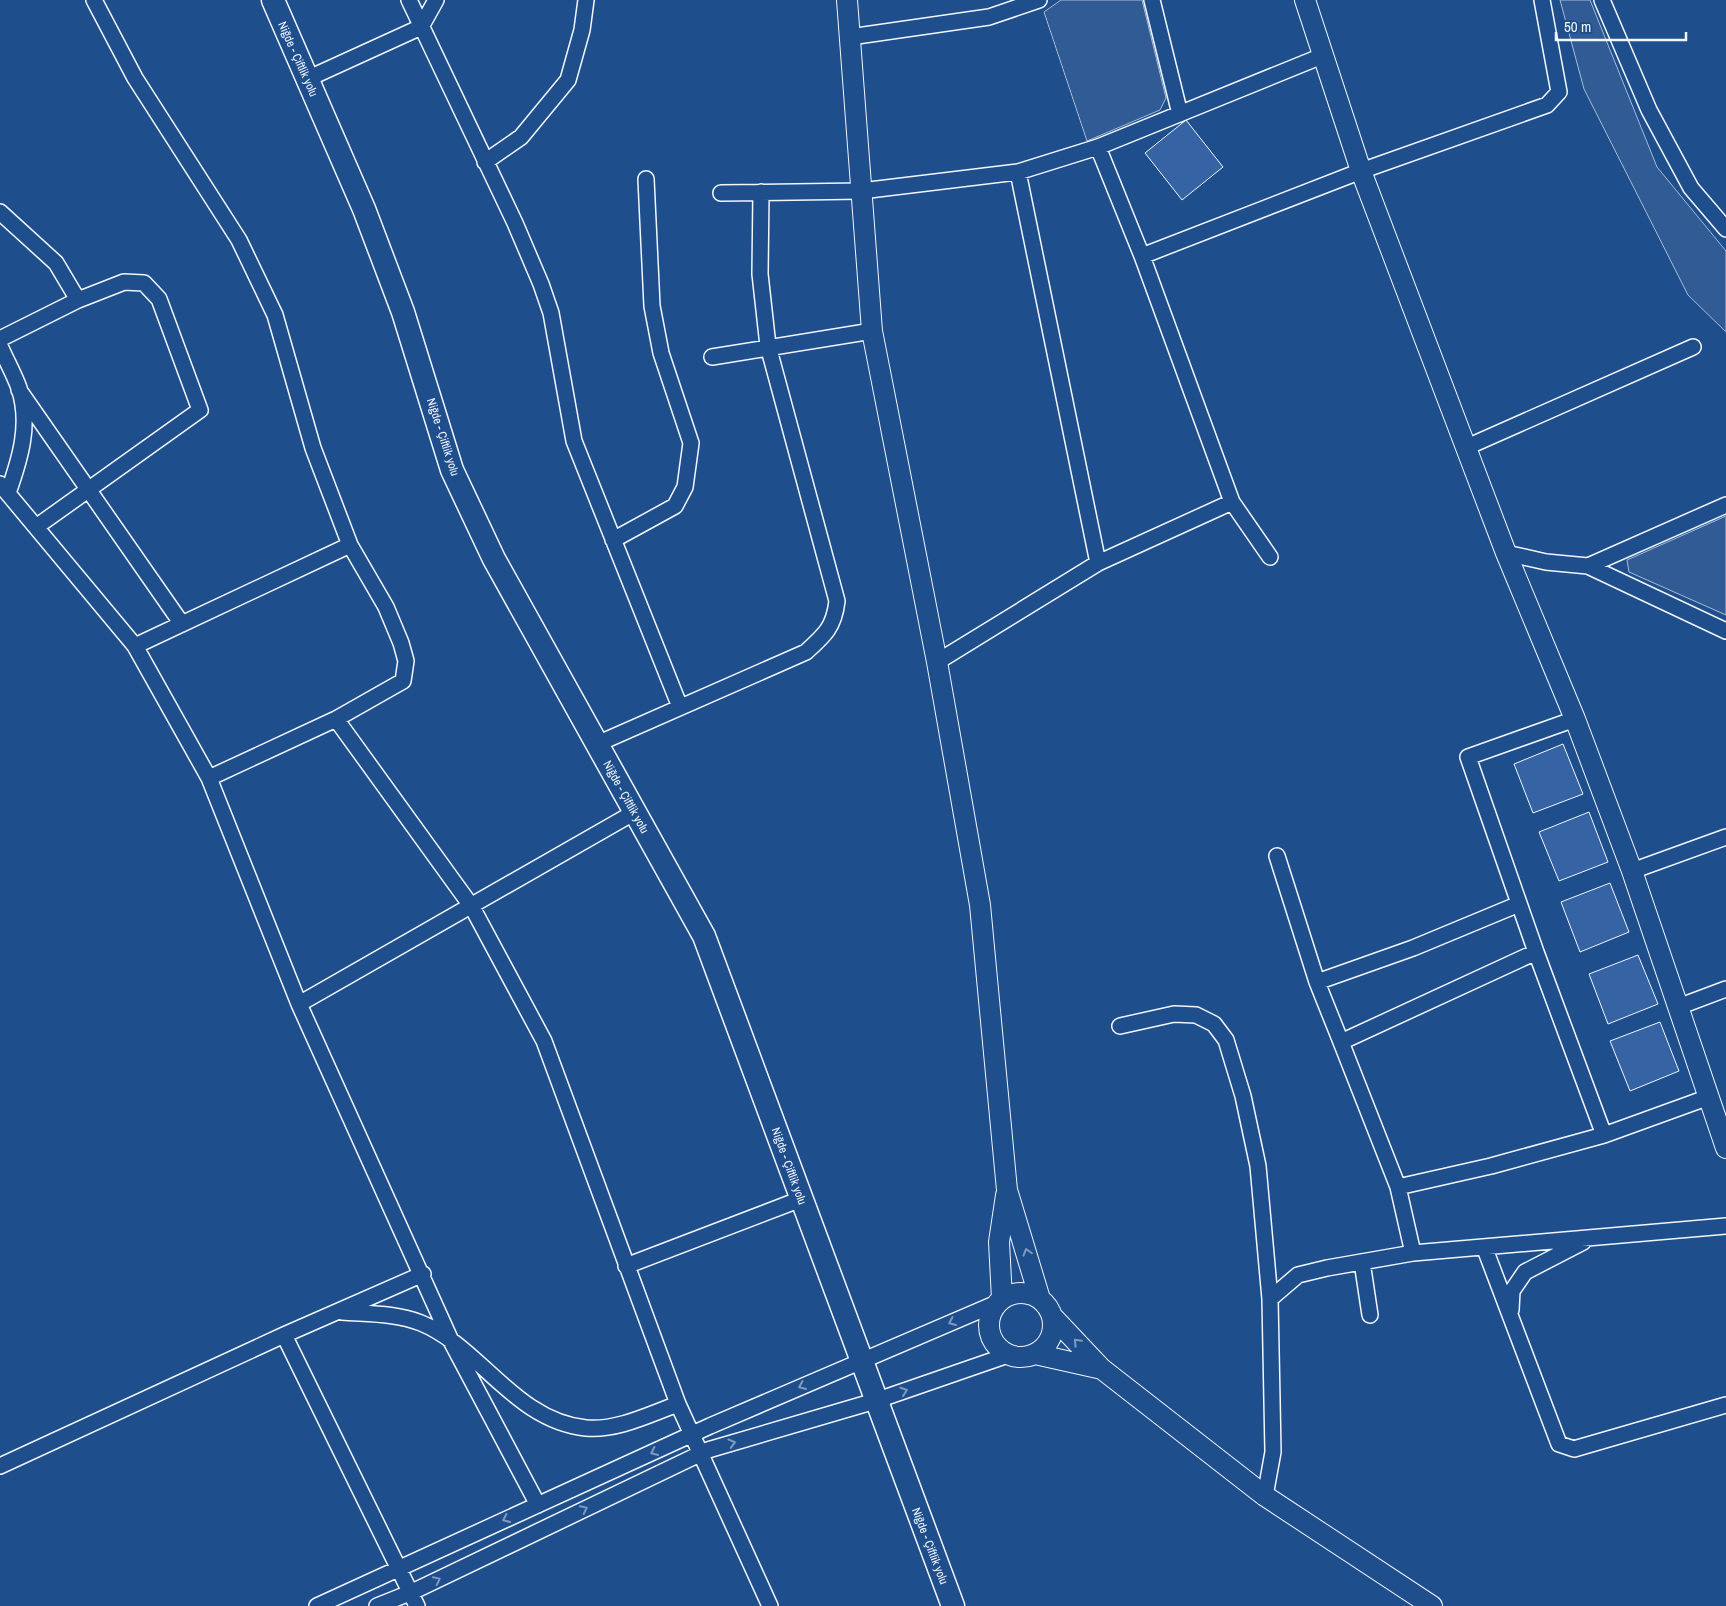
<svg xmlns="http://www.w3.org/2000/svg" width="1726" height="1606" font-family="'Archivo Narrow',sans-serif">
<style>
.built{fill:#305b95;stroke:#a8bbd7}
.building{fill:#3563a3;stroke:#f2f6ff}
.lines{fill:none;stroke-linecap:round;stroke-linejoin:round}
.minor-casing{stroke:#f2f6ff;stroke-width:18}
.tertiary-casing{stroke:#f2f6ff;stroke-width:22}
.secondary-casing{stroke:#f2f6ff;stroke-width:25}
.minor{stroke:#1f4e8c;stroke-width:15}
.tertiary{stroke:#1f4e8c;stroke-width:20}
.secondary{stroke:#1f4e8c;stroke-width:22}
.oneway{stroke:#7e9ac0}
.labels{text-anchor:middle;stroke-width:4;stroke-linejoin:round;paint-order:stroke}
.street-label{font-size:12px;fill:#f2f6ff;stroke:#1f4e8c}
</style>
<rect width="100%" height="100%" fill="#1f4e8c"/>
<path class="built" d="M1061 0H1142L1166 98 1160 110 1087 141 1044 12Z
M1560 0H1590L1657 167 1726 251V332L1688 295 1584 89Z
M1726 516V615L1629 572 1627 560Z"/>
<path class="building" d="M1186 120 1223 167 1182 200 1145 153Z
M1563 744 1583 794 1533 813 1514 764Z
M1589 812 1608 862 1559 881 1539 832Z
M1610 883 1629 932 1580 952 1561 902Z
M1638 955 1658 1004 1608 1024 1589 974Z
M1660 1022 1679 1071 1630 1091 1610 1041Z"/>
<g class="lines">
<defs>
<path id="minor" d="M94 0 135 78 239 240 275 315 313 448 350 545 386 607 401 643 406 661 403 681 336 719 209 778
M409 0 515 223 541 284 551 313 574 441 680 707
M1152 0 1180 114
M1602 0 1649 110 1691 188 1726 229
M850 37 989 17 1039 0
M307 79 421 27 436 0
M485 162 521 137 568 80 582 30 586 0
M1018 172 1098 563
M721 193 861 191 1018 172 1098 147
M0 212 56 263 78 300
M1142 256 1361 171 1547 105 1559 92 1542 0
M0 339 78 300 124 282 144 283 159 299 200 410 36 527
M0 346C6 360 14 374 19 388 31 424 20 459 8 493
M712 357 872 331
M19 390 182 624
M1467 447 1693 347
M0 484 135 646 209 778 299 1004 452 1343 538 1505
M1232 502 1142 256 1098 147 1322 56
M613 540 675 506 685 487 691 443 661 353 652 306 646 179
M1506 553 1546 562 1588 566 1726 631
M1588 566 1726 505
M135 646 350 545
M937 662 1098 563 1232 502 1270 557
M336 719 472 907 544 1041 678 1404 770 1606
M597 744 806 652C825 635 834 627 837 601L768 346 760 274 761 192
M1277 856 1317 982 1341 1042
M1632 871 1726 837
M1536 952 1468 757 1575 719
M1317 982 1413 948 1519 904
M299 1004 635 812
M1678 1007 1726 989
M1120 1026 1174 1014 1196 1015 1214 1024 1226 1040 1243 1096 1258 1166 1270 1299 1273 1452 1265 1496
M1604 1135 1709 1097
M1398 1187 1491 1166 1604 1135 1536 952 1341 1042 1398 1187 1413 1253
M1485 1249 1559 1444 1574 1449 1726 1405
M1362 1262 1370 1315
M626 1266 801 1199
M1270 1299 1298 1275 1327 1268 1413 1253 1726 1226
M1511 1310 1512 1291 1525 1272 1583 1242
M342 1312C368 1314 396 1313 421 1323 480 1347 515 1421 586 1428 617 1431 650 1414 678 1404
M284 1335 417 1606
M0 1466 284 1335 423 1274
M317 1606 710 1426 997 1303
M377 1606 412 1592 708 1450 875 1401 1008 1355"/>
<path id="tertiary" d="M847 0 872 331 937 662 980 905 1007 1190 1040 1299
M1305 0 1361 171 1506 553 1575 719 1632 871 1726 1148
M989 1325a32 32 0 1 1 64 0a32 32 0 1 1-64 0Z
M1002 1299 999 1242 1006 1195
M1052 1316 1102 1369 1265 1496 1432 1606
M1035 1354 1102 1369"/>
<path id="secondary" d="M273 0 364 209 403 312 452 470 494 559 704 936 953 1606"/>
</defs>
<use href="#minor" class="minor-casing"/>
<use href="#tertiary" class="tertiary-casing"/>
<use href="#secondary" class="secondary-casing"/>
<use href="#minor" class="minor"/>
<use href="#tertiary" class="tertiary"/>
<use href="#secondary" class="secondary"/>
</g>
<defs><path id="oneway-chevron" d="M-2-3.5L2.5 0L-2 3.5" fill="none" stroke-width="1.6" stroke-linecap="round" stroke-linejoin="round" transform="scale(1.25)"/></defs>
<g class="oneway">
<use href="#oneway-chevron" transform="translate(1027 1252) rotate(-106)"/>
<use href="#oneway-chevron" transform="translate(952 1322) rotate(156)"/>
<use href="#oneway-chevron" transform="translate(1077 1342) rotate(-133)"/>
<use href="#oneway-chevron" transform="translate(802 1386) rotate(156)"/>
<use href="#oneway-chevron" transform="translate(904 1391) rotate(-19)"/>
<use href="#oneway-chevron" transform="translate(732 1443) rotate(-16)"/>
<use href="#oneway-chevron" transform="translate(654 1452) rotate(155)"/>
<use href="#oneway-chevron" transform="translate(584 1509) rotate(-26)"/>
<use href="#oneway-chevron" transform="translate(506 1519) rotate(155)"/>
<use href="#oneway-chevron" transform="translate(437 1580) rotate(-26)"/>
</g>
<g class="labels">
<g class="street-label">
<text transform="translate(298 59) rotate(66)" y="4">Niğde - Çiftlik yolu</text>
<text transform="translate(443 437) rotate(72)" y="4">Niğde - Çiftlik yolu</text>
<text transform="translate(626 797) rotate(61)" y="4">Niğde - Çiftlik yolu</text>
<text transform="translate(789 1166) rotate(70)" y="4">Niğde - Çiftlik yolu</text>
<text transform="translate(930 1546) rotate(69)" y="4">Niğde - Çiftlik yolu</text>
</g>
</g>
<path d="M1556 32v8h130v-8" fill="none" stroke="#f2f6ff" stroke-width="2.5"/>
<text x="1564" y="32" font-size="15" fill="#f2f6ff" stroke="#1f4e8c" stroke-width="4" paint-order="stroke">50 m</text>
</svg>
